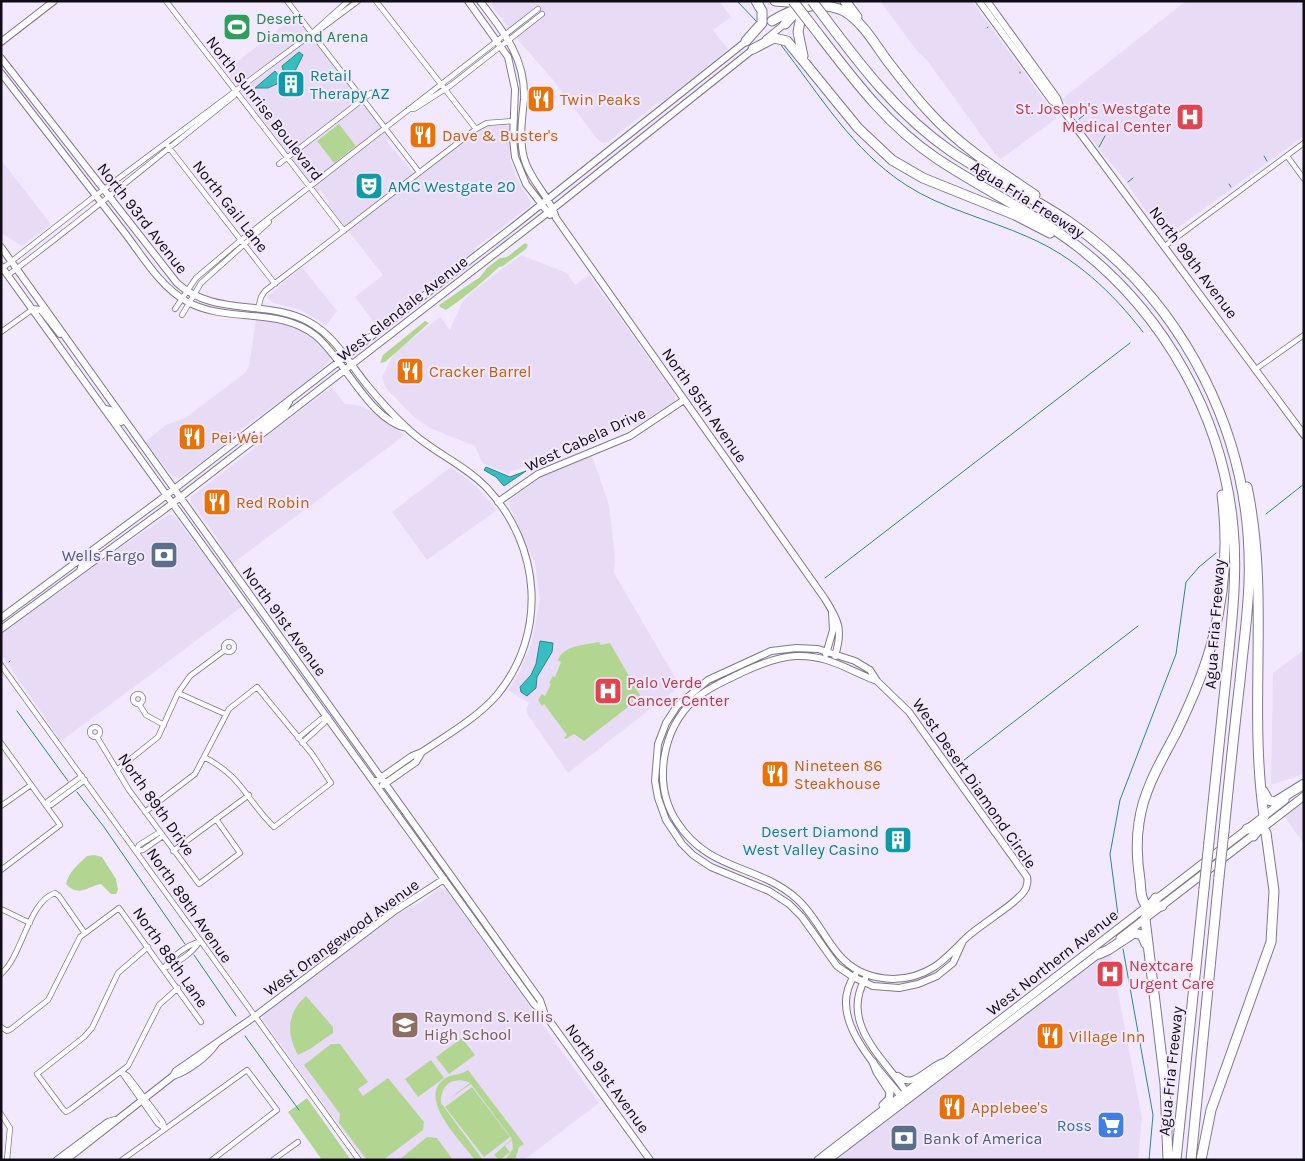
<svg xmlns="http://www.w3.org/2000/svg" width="1305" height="1161" font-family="Karla,sans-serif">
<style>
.built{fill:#e8dbf6}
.green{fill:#b2d592}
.water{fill:#38bdc0;stroke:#2c888d}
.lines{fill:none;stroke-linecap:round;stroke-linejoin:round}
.stream{stroke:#2c888d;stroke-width:1}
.street-casing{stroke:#82778f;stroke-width:6}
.secondary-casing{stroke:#82778f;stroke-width:8}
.primary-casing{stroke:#82778f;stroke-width:9}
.highway-casing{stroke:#82778f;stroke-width:11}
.street{stroke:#fff;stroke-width:4.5}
.secondary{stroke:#fff;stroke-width:6}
.primary{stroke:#fff;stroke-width:7}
.highway{stroke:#fff;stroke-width:9}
.highway-bridge-casing{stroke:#82778f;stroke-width:11;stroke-linecap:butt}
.highway-bridge{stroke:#fff;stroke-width:9}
.labels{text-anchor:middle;stroke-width:4;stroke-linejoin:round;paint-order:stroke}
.leisure-label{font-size:16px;fill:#27864d;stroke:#f3e9ff;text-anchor:start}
.culture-label{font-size:16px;fill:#0d838f;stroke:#f3e9ff;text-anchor:start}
.food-label{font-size:16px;fill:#c56008;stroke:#f3e9ff;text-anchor:start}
.street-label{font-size:16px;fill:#100c15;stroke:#f3e9ff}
.health-label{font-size:16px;fill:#be3a42;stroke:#f3e9ff;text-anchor:start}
.service-label{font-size:16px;fill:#4e5e75;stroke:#f3e9ff;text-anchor:end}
.education-label{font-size:16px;fill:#785e54;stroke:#f3e9ff;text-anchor:start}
.shop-label{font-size:16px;fill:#366cbe;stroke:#f3e9ff;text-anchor:end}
</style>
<rect width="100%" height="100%" fill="#f3e9ff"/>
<path class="built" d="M488 1H719L731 17 713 30 728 49 665 100 657 103 608 142 603 143 597 139 554 81 519 41Z
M880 1H972L1057 118 1001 159 995 154 926 59 917 51Z
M1186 1H1304V136L1169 234 1164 233 1149 216 1125 180 1100 150 1062 99Z
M295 16 390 138 387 141 392 148 417 177 481 127 492 124H510V160L518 181 531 202 530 206 475 248 474 252 376 325 355 297 383 275 328 205 330 203 320 190 317 192 315 189 226 71Z
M1 160 51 224 22 246 1 233Z
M521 255 567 273 575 285 589 275 675 395V401L637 426 622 419 617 429 527 464 520 469 511 471 509 474 482 463 475 446 432 429 416 419 385 387 382 377 394 353 440 317 450 330 462 302 474 290Z
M302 267 337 311 326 325 301 310 273 303 267 297Z
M256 320 282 324 300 330 321 345 330 356V360L314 376 242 429 226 444 179 478 173 477 145 442 166 425 185 418 245 373 249 366Z
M332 387 345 404 358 405 369 410 405 435 232 564 215 535 191 502V497L257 446 268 435Z
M592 456 609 505 615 556 614 573 680 686 568 773 528 715 526 709 529 703 508 690 519 673 531 645 540 600 535 564 508 502 544 474Z
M451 467 476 486 497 510 427 560 392 512Z
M170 514 174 516 211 564 231 595 243 606 61 741 1 654V634L51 597 64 590 90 568Z
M1304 650V774L1271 785 1273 673Z
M1304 801V844L1284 816Z
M440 888 446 890 599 1103 524 1160H364L263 1020 264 1014 399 913 421 902Z
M1108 953 1111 956 1142 1118 1138 1160H834L902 1110 917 1096 1002 1033 1016 1020 1086 967Z"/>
<path class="green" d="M339 124 356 146 334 163 317 141Z
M525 243 528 245 526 249 503 266 499 267C483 282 465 297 446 310L440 307 439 305 442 303 480 277 487 268 500 258 507 257Z
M425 321 429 323 385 362 380 363 383 355Z
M599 642 601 645 610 643 641 697 584 741 574 734 566 739 564 738 567 735 544 704 542 706 538 700 542 694 545 696 551 684 549 683 553 676 555 677 561 662 558 660C564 645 585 645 599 642Z
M94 855 102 857 116 879 118 890 116 894H111L101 884C88 886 79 898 66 884 69 871 78 865 87 856Z
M306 996 333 1027V1033L310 1049 298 1055C286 1033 287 1013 306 996Z
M462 1038 475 1055 449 1074 436 1057Z
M331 1044H340L368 1082 358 1089 363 1096 388 1078 424 1122 423 1130 383 1160H367L339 1123 340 1114 304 1065Z
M431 1060 444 1078 418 1097 405 1079Z
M468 1070 524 1144 519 1147 515 1160H505L513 1149 512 1140 505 1146 510 1152 500 1160 494 1155 512 1139 471 1084 446 1101 470 1083 468 1082C452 1076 440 1086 441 1103L483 1160H475C462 1142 418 1100 443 1080 451 1073 460 1076 468 1070Z
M472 1087 510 1137 484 1157 445 1107Z
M307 1098 351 1160H322L288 1112Z
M427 1137 437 1138 453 1160H399Z"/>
<path class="water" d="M299 52 303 55 295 71 289 76 283 70 282 66Z
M275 71 283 81 268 88H255Z
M486 467 510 477 526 471 504 486 496 477 484 470Z
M540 641 553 643 552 652 537 677 536 688 527 696 521 692 520 687 531 675 536 664Z"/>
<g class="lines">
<path class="stream" d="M737 1 757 22
M987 28 988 27
M781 45C819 94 853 151 906 185 943 209 988 219 1028 237 1075 257 1112 292 1143 332
M1020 73V72
M1079 119 1088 112
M1099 147 1105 136
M1264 156 1267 161
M1128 182 1133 178
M1229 184 1231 187
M1149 212 1156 207
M1266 514 1304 484
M825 578 1130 343
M9 662 10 661
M17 711 68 781
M959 764 1138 626
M77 792 104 827 185 944
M1118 915 1110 854 1120 800 1176 654 1186 582 1199 567 1216 553
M1123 949 1153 1115 1149 1160
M194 955 236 1016
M245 1036 299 1110"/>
<defs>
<path id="street" d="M166 1 344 231
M287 1 419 172
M376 1 476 129
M311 33H315L358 1
M409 109H414L450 86 542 14
M167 145 275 284
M1287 156 1304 179
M279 164 371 93
M1165 246 1304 143
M3 268 91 199 309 36 348 1
M8 275C85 218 158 156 234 96L236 92
M175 309 196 278 241 240 538 9
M258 309 261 297 265 291 476 129 487 123 514 121
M182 315 201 283 269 222
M1 332 33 309
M1256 369 1304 335
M224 647a5 5 0 1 1 10 0a5 5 0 1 1-10 0Z
M1 665 359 1160
M178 693 225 714
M133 699a5 5 0 1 1 10 0a5 5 0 1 1-10 0Z
M139 704 146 715 164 725
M90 732a5 5 0 1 1 10 0a5 5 0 1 1-10 0Z
M97 737 129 790 199 884 240 853 216 819
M298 738 321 719 328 717
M1 743 60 825 1 870
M302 743 324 723 328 717
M118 769 158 737 178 693 190 676 225 650
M46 805 48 801 82 776
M46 805H51L85 780
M1 806 31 785
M145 812 195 774 229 709 257 687 312 754 331 783 274 827C246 800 243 777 204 757
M136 851 139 845 160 832
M136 851 143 850 163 836
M173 851 249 795
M1 909 30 923
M148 947 118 973 92 1028 84 1037 37 1074 63 1109 66 1112 71 1109 128 1066 159 1005 178 988
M164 968C176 964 193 953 199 942
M164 968C171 957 187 945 199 942
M1 974C23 955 28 902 55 893L59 896 84 932
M1 1027 7 1031 11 1029 48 1000 80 937 119 908 201 1022
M122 1072 128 1076 162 1121 165 1128
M122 1073 158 1124 164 1128
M1 1114 10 1128 7 1160
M122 1160 247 1070 277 1110 212 1160
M273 1160 298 1142"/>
<path id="secondary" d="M468 1 508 57 515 89 513 139 515 157 526 184 550 215
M480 1C504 32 526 59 524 100 522 119 519 139 524 158 530 181 550 196 556 218L825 599C839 621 843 630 835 656
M979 1 1052 101 1060 106
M987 1 1057 98 1060 106 1304 435
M766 39 787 22
M1 42 54 1
M1 58 177 283C214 317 267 299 309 322 335 336 349 363 367 385 380 401 394 416 408 429 432 452 464 464 487 488 541 546 548 633 497 695 477 718 447 735 422 752L412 756 375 782
M1 73C41 125 81 177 121 228 140 252 159 286 186 301 226 324 279 306 316 336 344 359 370 421 407 428
M1 247 540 1000 544 1012
M1 266 534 1004 544 1013 650 1160
M33 309 41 310 60 334
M105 409 110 410 121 422
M258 437V431L284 410 289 402
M498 502 538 474 630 436 684 400
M80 571 82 564 96 552
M1 618 160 500 514 226 749 39
M1 629 165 509 559 204 756 47
M826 654 833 630 832 613
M877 681C847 670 830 655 796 656 777 657 760 664 743 672 727 680 709 687 695 699 662 729 652 784 677 822 709 872 758 864 797 899 815 915 824 938 840 956 863 982 904 986 934 967 945 960 956 948 966 938 979 925 1020 902 1026 888 1027 885 1028 880 1027 877L909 712 877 681 870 670 855 661 818 649 796 648 771 651 708 680 677 706 666 723 658 744 655 781 658 798 666 820 682 844 693 855 711 867 769 891 789 904 802 917 837 966 853 977 873 986 899 988 918 984 937 976 953 963 963 941
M383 785 416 762 422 752
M855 975C824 1018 880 1069 904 1100
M865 979C839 1026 887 1060 909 1096
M173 1076 176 1071 254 1017 393 912 444 879
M898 1076C914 1090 927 1067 943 1062
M57 1160 108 1122 115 1120
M66 1160 173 1076C188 1071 207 1057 216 1044"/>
<path id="primary" d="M1120 938 1304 796
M873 1062 877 1072 890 1092 889 1099 883 1105
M818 1160 1285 800
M828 1160 1101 952"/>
<path id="highway" d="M775 1 801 3
M845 1 857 17
M822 14C860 65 898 115 952 152 989 177 1031 196 1068 221 1185 302 1254 439 1249 582 1248 615 1243 648 1240 681 1234 731 1229 781 1224 831
M772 21C795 7 818 0 844 11 863 22 876 46 889 63 902 80 915 97 930 113 961 147 998 170 1035 195
M810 23C848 72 884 123 936 158 982 189 1033 212 1077 246 1164 313 1223 417 1233 527 1238 578 1231 628 1226 678 1220 732 1215 787 1209 842
M785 24 800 7
M746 41 762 23V11L756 1
M753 49 774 38 787 41 858 128 892 160 923 178 1015 215 1050 233
M803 56 798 32 803 6
M1247 487C1270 595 1248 707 1264 816L1260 827 1253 836
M1263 791 1268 800 1275 802 1304 784
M1156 898 1148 909 1145 919 1165 1084 1168 1160
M1162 906 1149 907C1140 902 1141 889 1140 880 1137 861 1136 842 1139 823 1143 791 1161 761 1176 733 1191 702 1205 671 1213 638 1225 591 1228 542 1222 495
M1099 954 1108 950 1134 933 1142 935 1146 944
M1176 1160 1204 889
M1191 1160 1219 877
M1201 1160 1211 1110 1271 942 1274 891 1266 833 1263 828 1256 826 1247 829"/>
</defs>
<use href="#street" class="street-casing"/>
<use href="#secondary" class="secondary-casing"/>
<use href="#primary" class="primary-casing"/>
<use href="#highway" class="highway-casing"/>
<use href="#street" class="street"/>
<use href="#secondary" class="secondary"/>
<use href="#primary" class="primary"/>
<use href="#highway" class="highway"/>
<defs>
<path id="highway-bridge" d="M793 1 810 23
M812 1 822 14
M1219 877 1224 831
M1204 889 1209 842"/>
</defs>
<use href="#highway-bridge" class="highway-bridge-casing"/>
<use href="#highway-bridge" class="highway-bridge"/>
</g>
<defs>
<symbol id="stadium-square" viewBox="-11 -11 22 22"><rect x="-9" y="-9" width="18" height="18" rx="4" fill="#2e9e5b" stroke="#f3e9ff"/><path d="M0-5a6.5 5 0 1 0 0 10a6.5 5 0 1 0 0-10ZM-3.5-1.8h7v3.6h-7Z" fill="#fff"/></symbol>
<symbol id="building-square" viewBox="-11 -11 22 22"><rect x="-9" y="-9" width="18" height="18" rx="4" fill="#0f9aa8" stroke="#f3e9ff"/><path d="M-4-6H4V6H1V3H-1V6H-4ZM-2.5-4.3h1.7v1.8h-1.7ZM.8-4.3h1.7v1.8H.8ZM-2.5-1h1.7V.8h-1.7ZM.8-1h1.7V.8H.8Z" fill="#fff"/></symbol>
<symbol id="restaurant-square" viewBox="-11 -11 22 22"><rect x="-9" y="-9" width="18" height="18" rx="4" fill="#e8710a" stroke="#f3e9ff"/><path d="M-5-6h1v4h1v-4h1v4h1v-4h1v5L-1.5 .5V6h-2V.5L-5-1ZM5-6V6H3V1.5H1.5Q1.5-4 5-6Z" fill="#fff"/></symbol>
<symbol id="hospital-square" viewBox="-11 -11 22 22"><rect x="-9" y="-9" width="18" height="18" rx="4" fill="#e0444e" stroke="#f3e9ff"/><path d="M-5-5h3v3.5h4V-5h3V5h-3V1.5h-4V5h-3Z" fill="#fff"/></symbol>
<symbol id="theatre-square" viewBox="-11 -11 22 22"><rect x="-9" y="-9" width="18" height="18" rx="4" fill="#0f9aa8" stroke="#f3e9ff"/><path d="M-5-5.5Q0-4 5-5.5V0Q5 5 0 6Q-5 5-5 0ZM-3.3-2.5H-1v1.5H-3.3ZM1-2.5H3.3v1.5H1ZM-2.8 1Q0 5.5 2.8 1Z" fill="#fff"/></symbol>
<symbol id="bank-square" viewBox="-11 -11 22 22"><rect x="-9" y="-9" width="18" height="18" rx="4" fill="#5c6f8a" stroke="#f3e9ff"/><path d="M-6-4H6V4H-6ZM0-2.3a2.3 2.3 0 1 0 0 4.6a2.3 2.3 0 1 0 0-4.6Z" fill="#fff"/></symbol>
<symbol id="school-square" viewBox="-11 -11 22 22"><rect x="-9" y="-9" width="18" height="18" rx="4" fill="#8d6e63" stroke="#f3e9ff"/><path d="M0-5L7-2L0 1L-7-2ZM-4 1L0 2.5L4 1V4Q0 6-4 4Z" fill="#fff"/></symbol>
<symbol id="supermarket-square" viewBox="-11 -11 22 22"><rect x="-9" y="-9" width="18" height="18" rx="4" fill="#3f7fe0" stroke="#f3e9ff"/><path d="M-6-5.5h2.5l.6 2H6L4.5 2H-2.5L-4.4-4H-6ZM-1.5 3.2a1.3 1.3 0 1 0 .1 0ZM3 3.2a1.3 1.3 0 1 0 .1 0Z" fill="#fff"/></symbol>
</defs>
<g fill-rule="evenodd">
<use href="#stadium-square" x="221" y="11" width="32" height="32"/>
<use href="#building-square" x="275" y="68" width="32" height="32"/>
<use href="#restaurant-square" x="525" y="83" width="32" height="32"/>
<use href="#hospital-square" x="1174" y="101" width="32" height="32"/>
<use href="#restaurant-square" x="407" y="119" width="32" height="32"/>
<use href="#theatre-square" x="353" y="170" width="32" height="32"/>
<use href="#restaurant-square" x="394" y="355" width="32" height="32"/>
<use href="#restaurant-square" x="176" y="421" width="32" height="32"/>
<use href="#restaurant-square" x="201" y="486" width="32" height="32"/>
<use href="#bank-square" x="148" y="539" width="32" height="32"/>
<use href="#hospital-square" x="592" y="675" width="32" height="32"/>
<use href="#restaurant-square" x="759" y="758" width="32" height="32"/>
<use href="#building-square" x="882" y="824" width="32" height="32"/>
<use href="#hospital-square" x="1094" y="958" width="32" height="32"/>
<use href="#school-square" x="389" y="1009" width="32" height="32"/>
<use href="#restaurant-square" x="1034" y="1020" width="32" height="32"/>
<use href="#restaurant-square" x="936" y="1091" width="32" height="32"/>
<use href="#supermarket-square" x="1095" y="1109" width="32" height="32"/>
<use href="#bank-square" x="888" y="1122" width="32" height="32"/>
</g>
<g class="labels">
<g class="leisure-label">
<text x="256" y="24">Desert<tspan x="256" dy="18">Diamond Arena</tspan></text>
</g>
<g class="culture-label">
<text x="310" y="81">Retail<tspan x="310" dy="18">Therapy AZ</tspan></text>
<text x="388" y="192">AMC Westgate 20</text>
<text x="879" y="837" text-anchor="end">Desert Diamond<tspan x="879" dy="18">West Valley Casino</tspan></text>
</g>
<g class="food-label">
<text x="560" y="105">Twin Peaks</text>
<text x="442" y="141">Dave &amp; Buster's</text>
<text x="429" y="377">Cracker Barrel</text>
<text x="211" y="443">Pei Wei</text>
<text x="236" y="508">Red Robin</text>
<text x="794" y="771">Nineteen 86<tspan x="794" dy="18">Steakhouse</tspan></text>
<text x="1069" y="1042">Village Inn</text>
<text x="971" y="1113">Applebee's</text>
</g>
<g class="street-label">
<text transform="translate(265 108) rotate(52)" y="6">North Sunrise Boulevard</text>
<text transform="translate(1028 199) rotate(32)" y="6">Agua Fria Freeway</text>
<text transform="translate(231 206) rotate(52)" y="6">North Gail Lane</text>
<text transform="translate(143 218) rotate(52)" y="6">North 93rd Avenue</text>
<text transform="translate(1194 262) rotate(53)" y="6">North 99th Avenue</text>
<text transform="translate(402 308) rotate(-38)" y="6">West Glendale Avenue</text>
<text transform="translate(705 405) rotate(55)" y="6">North 95th Avenue</text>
<text transform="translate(585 439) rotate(-25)" y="6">West Cabela Drive</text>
<text transform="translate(285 621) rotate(54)" y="6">North 91st Avenue</text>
<text transform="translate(1214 624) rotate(-86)" y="6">Agua Fria Freeway</text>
<text transform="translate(975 783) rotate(55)" y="6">West Desert Diamond Circle</text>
<text transform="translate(157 804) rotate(55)" y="6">North 89th Drive</text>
<text transform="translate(190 905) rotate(55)" y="6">North 89th Avenue</text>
<text transform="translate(341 937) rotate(-36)" y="6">West Orangewood Avenue</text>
<text transform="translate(171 957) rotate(55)" y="6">North 88th Lane</text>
<text transform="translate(1052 962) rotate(-38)" y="6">West Northern Avenue</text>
<text transform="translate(1170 1071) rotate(-84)" y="6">Agua Fria Freeway</text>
<text transform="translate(608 1078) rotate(54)" y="6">North 91st Avenue</text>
</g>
<g class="health-label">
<text x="1171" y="114" text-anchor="end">St. Joseph's Westgate<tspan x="1171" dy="18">Medical Center</tspan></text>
<text x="627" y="688">Palo Verde<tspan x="627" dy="18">Cancer Center</tspan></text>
<text x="1129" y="971">Nextcare<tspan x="1129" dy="18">Urgent Care</tspan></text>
</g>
<g class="service-label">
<text x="145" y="561">Wells Fargo</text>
<text x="923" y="1144" text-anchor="start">Bank of America</text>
</g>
<g class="education-label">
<text x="424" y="1022">Raymond S. Kellis<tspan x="424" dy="18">High School</tspan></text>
</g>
<g class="shop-label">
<text x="1092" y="1131">Ross</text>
</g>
</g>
<rect width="1305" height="1161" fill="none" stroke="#100c15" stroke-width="5"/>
</svg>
